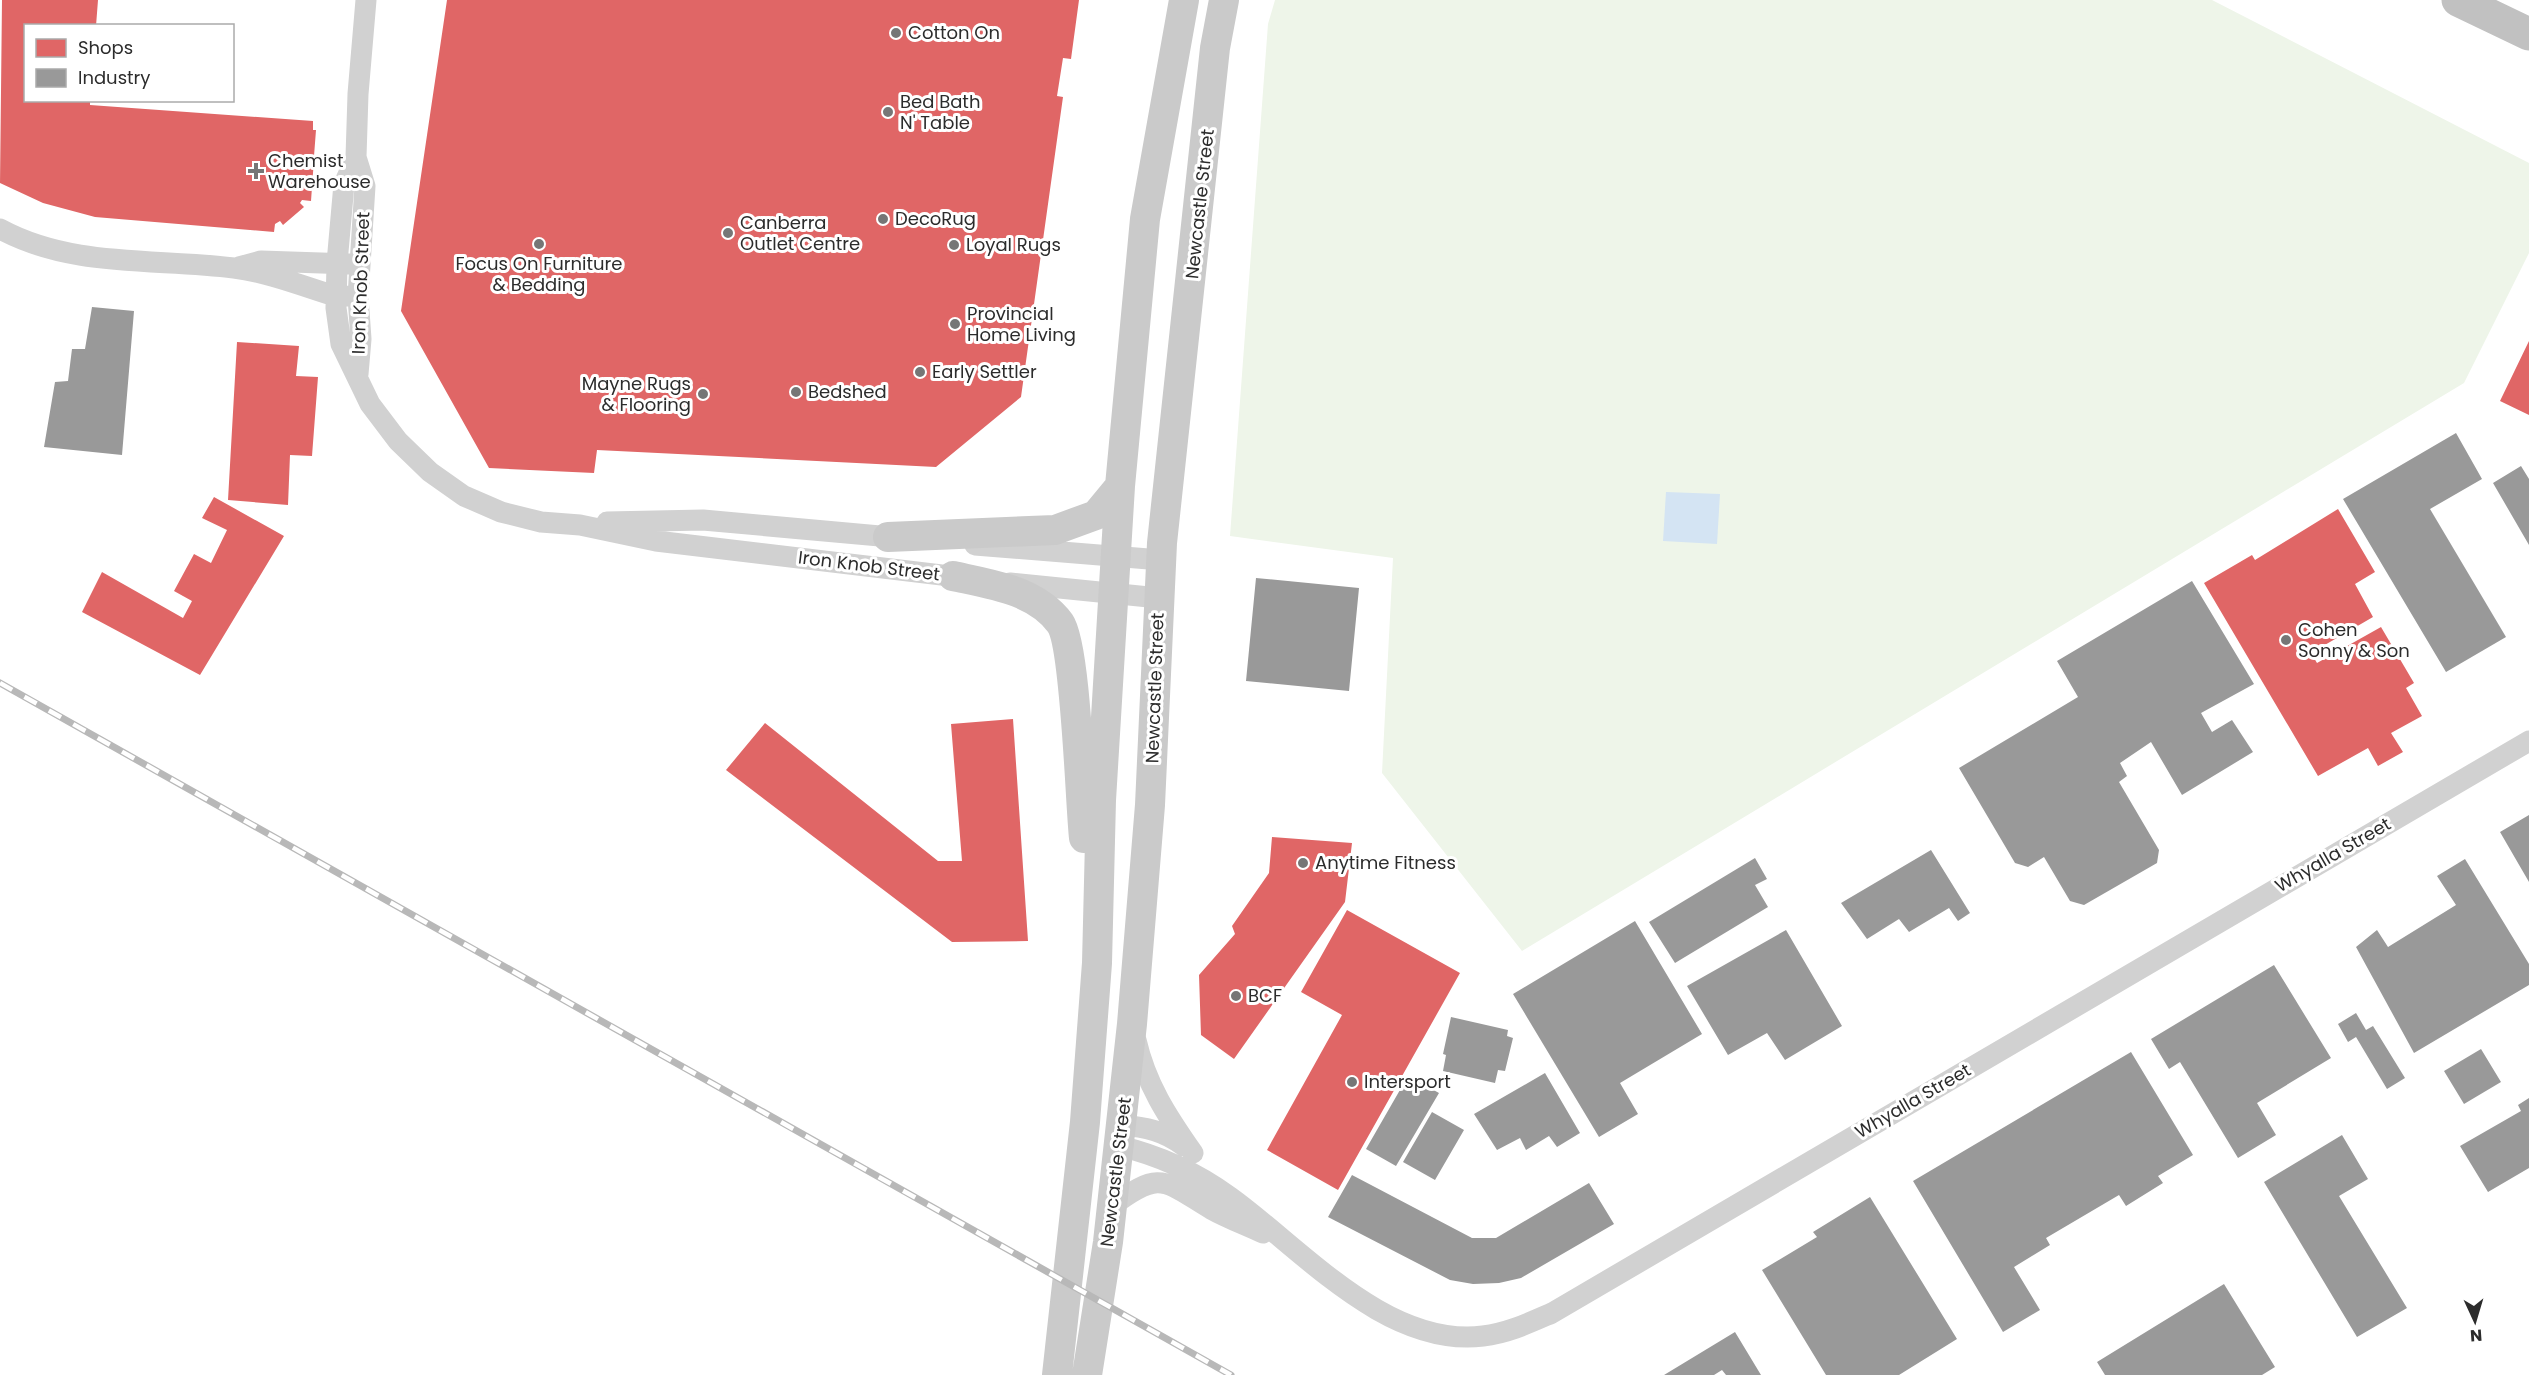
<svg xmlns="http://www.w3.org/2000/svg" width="2529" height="1375" font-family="Poppins,sans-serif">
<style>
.green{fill:#eef5e9}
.water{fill:#d4e4f3}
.shops{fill:#e06666}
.industry{fill:#999}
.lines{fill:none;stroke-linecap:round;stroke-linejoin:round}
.minor{stroke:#d1d1d1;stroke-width:21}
.secondary{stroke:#cacaca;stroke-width:30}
.trunk{stroke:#c1c1c1;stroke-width:33}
.rail-casing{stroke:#b8b8b8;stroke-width:7}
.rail{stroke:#fff;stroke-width:4.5;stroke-dasharray:14;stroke-linecap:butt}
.poi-dot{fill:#767676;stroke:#fff;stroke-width:2}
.labels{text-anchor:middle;stroke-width:6;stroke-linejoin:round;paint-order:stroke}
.poi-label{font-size:18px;fill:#2c2c2c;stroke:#fff;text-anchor:start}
.street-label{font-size:18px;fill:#2c2c2c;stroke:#fff}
</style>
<rect width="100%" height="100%" fill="#fff"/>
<path class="green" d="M1275 0H2212L2529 163V253L2464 383 1522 951 1382 773 1393 558 1230 536 1268 24Z"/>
<path class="water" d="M1666 492 1720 494 1717 544 1663 541Z"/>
<path class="shops" d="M2 0H98L96 26H26V100H90V105L313 121V130H316L314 156 310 155V158L314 159 311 201 302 200 300 203 304 207 283 225 280 221 275 224 274 232 95 217 43 203 0 183Z
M447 0H1079L1071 59 1063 58 1057 96 1063 97 1021 397 936 467 597 450 594 473 489 468 401 311Z
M2529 341V415L2500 401Z
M237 342 299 346 296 376 318 377 312 456 290 455 288 505 228 500Z
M214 497 284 536 200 675 82 612 102 572 183 618 192 601 174 591 194 554 211 563 227 530 202 518Z
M2338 509 2375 572 2355 584 2373 617 2311 653 2317 663 2381 627 2414 683 2406 688 2422 716 2391 733 2403 752 2378 766 2368 748 2318 776 2204 583 2252 555 2255 560Z
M1013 719 1028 941 952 942 726 770 765 723 938 861H962L951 724Z
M1272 837 1352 843 1345 902 1234 1059 1201 1035 1199 975 1235 934 1232 926 1269 873Z
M1347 910 1460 973 1338 1190 1267 1150 1342 1015 1301 992Z"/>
<path class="industry" d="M92 307 134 311 122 455 44 447 55 382 68 381 72 349H85Z
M2456 433 2482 479 2430 509 2506 637 2446 672 2343 499Z
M2521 466 2529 479V545L2493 483Z
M1256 578 1359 588 1349 691 1246 681Z
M2192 581 2254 684 2201 713 2212 732 2232 720 2253 752 2182 795 2151 742 2120 763 2127 776 2119 782 2159 850 2157 863 2084 905 2070 901 2044 857 2028 867 2015 863 1959 768 2078 697 2057 661Z
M2529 815V882L2500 832Z
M1931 850 1970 913 1958 921 1949 908 1909 932 1899 919 1867 939 1841 903Z
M1755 858 1767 879 1755 885 1768 907 1675 963 1649 922Z
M2465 859 2529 964V985L2414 1053 2356 947 2377 930 2388 947 2456 905 2437 876Z
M1635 921 1702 1034 1620 1083 1638 1114 1599 1137 1513 994Z
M1786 930 1842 1026 1785 1060 1767 1033 1728 1055 1687 986Z
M2274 965 2331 1058 2257 1103 2276 1135 2238 1158 2180 1062 2169 1069 2151 1039Z
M2356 1013 2366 1030 2373 1026 2405 1078 2387 1089 2356 1037 2348 1042 2338 1024Z
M1451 1017 1508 1030 1507 1036 1513 1038 1505 1071 1498 1070 1495 1083 1443 1071 1446 1055 1443 1054Z
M2481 1049 2501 1082 2464 1104 2444 1071Z
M2131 1052 2193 1155 2158 1176 2163 1183 2126 1206 2119 1195 2046 1238 2050 1245 2014 1267 2040 1310 2003 1332 1913 1181Z
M1545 1073 1580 1133 1557 1147 1549 1136 1526 1150 1520 1138 1497 1150 1474 1114Z
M1408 1076 1439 1093 1396 1166 1366 1149Z
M2529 1098V1168L2488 1192 2460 1146 2521 1111 2518 1105Z
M1432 1112 1464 1130 1435 1180 1403 1162Z
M2342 1135 2368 1179 2339 1196 2407 1308 2357 1337 2264 1182Z
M1352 1175 1472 1238H1496L1589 1183 1614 1224 1521 1278 1499 1283 1473 1284 1450 1280 1328 1217Z
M1870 1197 1957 1339 1899 1375H1826L1762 1270 1817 1237 1813 1232Z
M2224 1284 2275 1367 2262 1375H2105L2097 1362Z
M1735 1332 1761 1375H1726L1722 1370 1714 1375H1664Z"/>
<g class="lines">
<path class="minor" d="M356 157 344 184 337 263 336 308 341 344 370 404 398 441 430 472 464 496 501 512 541 522 580 525 656 541 967 578
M0 229C72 268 155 258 234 268 267 272 303 286 335 296H347
M239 267 261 261 351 264
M358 374 361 339 358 297 365 186 356 157 358 94 366 0
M607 522 703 520 902 538
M975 545 1161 560
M1010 583 1159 598
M1136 1040C1146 1084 1167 1116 1193 1153
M1121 1125C1146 1127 1164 1131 1184 1146
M1119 1146C1158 1155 1197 1173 1230 1197 1301 1248 1386 1348 1483 1336 1508 1333 1529 1323 1552 1313L2529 741
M1112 1206C1161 1169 1164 1181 1211 1209 1227 1218 1246 1225 1263 1233"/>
<path class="secondary" d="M888 537 1055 530 1096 515 1120 486
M953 576C990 584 1036 590 1060 623 1076 645 1080 801 1084 838
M1057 1375 1085 1122 1097 963 1101 800 1120 486 1145 219 1184 0
M1087 1375 1108 1242 1132 1024 1150 805 1162 543 1215 48 1224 0"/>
<path class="trunk" d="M2458 0 2529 34"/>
<defs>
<path id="rail" d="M0 683 1231 1375"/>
</defs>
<use href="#rail" class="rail-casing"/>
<use href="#rail" class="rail"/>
</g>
<g class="poi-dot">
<circle cx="896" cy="33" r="6"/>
<circle cx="888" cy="112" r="6"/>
<path d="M253 162h6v6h6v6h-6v6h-6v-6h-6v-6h6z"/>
<circle cx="883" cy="219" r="6"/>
<circle cx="728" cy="233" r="6"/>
<circle cx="539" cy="244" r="6"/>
<circle cx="954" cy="245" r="6"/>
<circle cx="955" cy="324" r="6"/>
<circle cx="920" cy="372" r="6"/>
<circle cx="796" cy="392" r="6"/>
<circle cx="703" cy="394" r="6"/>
<circle cx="2286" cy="640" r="6"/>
<circle cx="1303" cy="863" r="6"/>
<circle cx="1236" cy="996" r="6"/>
<circle cx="1352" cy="1082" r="6"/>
</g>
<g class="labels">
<g class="poi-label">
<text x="908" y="39">Cotton On</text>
<text x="900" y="108">Bed Bath<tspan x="900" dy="21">N' Table</tspan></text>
<text x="268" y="167">Chemist<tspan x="268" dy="21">Warehouse</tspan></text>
<text x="895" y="225">DecoRug</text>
<text x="740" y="229">Canberra<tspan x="740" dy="21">Outlet Centre</tspan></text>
<text x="966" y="251">Loyal Rugs</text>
<text x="539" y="270" text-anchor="middle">Focus On Furniture<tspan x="539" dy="21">&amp; Bedding</tspan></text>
<text x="967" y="320">Provincial<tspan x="967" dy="21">Home Living</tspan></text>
<text x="932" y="378">Early Settler</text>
<text x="691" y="390" text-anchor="end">Mayne Rugs<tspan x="691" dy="21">&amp; Flooring</tspan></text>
<text x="808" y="398">Bedshed</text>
<text x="2298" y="636">Cohen<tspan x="2298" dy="21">Sonny &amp; Son</tspan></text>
<text x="1315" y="869">Anytime Fitness</text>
<text x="1248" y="1002">BCF</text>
<text x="1364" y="1088">Intersport</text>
</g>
<g class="street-label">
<text transform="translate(1200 204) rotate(-84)" y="6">Newcastle Street</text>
<text transform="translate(361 283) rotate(-88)" y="6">Iron Knob Street</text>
<text transform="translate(869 566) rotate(7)" y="6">Iron Knob Street</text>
<text transform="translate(1155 688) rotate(-88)" y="6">Newcastle Street</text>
<text transform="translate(2333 855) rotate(-30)" y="6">Whyalla Street</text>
<text transform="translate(1913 1101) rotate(-30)" y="6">Whyalla Street</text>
<text transform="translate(1116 1172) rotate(-83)" y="6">Newcastle Street</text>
</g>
</g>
<rect x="24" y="24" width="210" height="78" fill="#ffffff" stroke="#ababab" stroke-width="1.5"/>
<rect x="36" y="39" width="30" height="18" fill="#e06666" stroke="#ababab" stroke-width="1.5"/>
<text x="78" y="54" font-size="18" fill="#2c2c2c">Shops</text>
<rect x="36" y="69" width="30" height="18" fill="#999999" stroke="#ababab" stroke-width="1.5"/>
<text x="78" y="84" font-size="18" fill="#2c2c2c">Industry</text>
<g transform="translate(2475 1321) rotate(176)" stroke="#ffffff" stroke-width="4.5" paint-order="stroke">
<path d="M0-4.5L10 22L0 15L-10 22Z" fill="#2c2c2c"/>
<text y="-9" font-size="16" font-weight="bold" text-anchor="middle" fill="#2c2c2c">N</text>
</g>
</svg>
